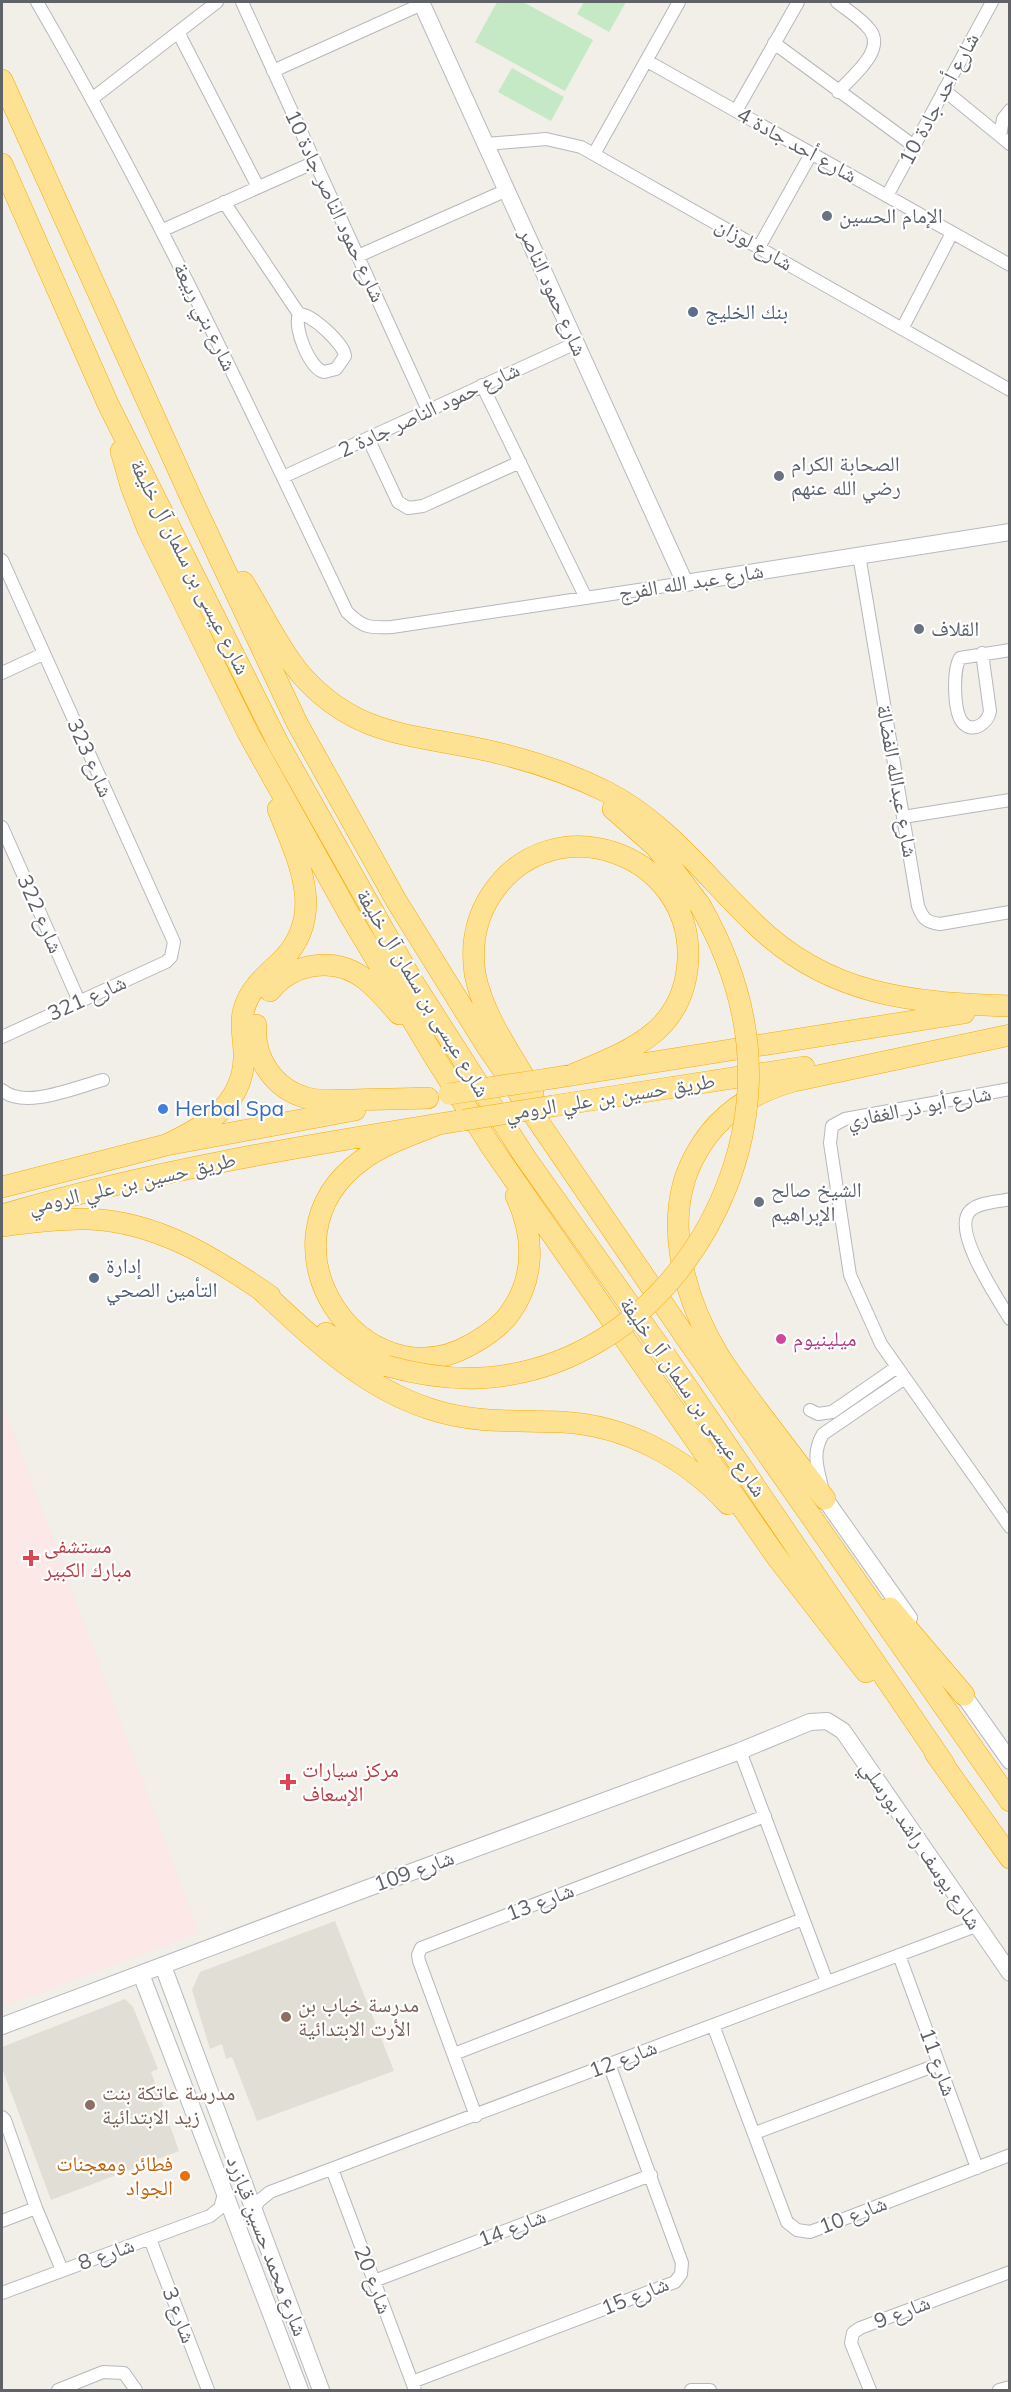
<svg xmlns="http://www.w3.org/2000/svg" width="1011" height="2392" font-family="Mulish,'Noto Naskh Arabic',sans-serif">
<style>
.education{fill:#e1ded6}
.medical{fill:#fce8e6}
.park{fill:#c5e8c5}
.lines{fill:none;stroke-linecap:round;stroke-linejoin:round}
.street-casing{stroke:#b5b8bc;stroke-width:14}
.secondary-casing{stroke:#b6babf;stroke-width:18}
.highway-casing{stroke:#f9ab00;stroke-width:22}
.street{stroke:#fff;stroke-width:12}
.secondary{stroke:#fff;stroke-width:16}
.highway{stroke:#fde293;stroke-width:21}
.highway-bridge-casing{stroke:#f9ab00;stroke-width:22;stroke-linecap:butt}
.highway-bridge{stroke:#fde293;stroke-width:21}
.worship-dot{fill:#6b7280;stroke:#fff;stroke-width:2}
.service-dot{fill:#5c6f8a;stroke:#fff;stroke-width:2}
.shop-dot{fill:#3f7fe0;stroke:#fff;stroke-width:2}
.hotel-dot{fill:#d1479c;stroke:#fff;stroke-width:2}
.health-dot{fill:#e0444e;stroke:#fff;stroke-width:2}
.education-dot{fill:#8d6e63;stroke:#fff;stroke-width:2}
.food-dot{fill:#e8710a;stroke:#fff;stroke-width:2}
.labels{text-anchor:middle;stroke-width:4.5;stroke-linejoin:round;paint-order:stroke}
.street-label{font-size:21px;fill:#5f6368;stroke:#fff}
.worship-label{font-size:21px;fill:#5b616d;stroke:#fff;text-anchor:start}
.service-label{font-size:21px;fill:#4e5e75;stroke:#fff;text-anchor:start}
.shop-label{font-size:21px;fill:#366cbe;stroke:#fff;text-anchor:start}
.hotel-label{font-size:21px;fill:#b23c85;stroke:#fff;text-anchor:start}
.health-label{font-size:21px;fill:#be3a42;stroke:#fff;text-anchor:start}
.education-label{font-size:21px;fill:#785e54;stroke:#fff;text-anchor:start}
.food-label{font-size:21px;fill:#c56008;stroke:#fff;text-anchor:end}
</style>
<rect width="100%" height="100%" fill="#f1efe8"/>
<path class="education" d="M335 1921 394 2071 257 2121 232 2057 226 2059 222 2044 210 2049 192 1990 200 1972Z
M125 1999 133 2007 158 2069 151 2072 179 2151 51 2200 2 2068V2047Z"/>
<path class="medical" d="M2 1402 199 1933 2 2007Z"/>
<path class="park" d="M497 2H523L593 40 565 91 475 42Z
M584 2H626L609 32 577 14Z
M512 68 564 97 551 121 498 92Z"/>
<g class="lines">
<defs>
<path id="street" d="M37 2C152 200 249 405 347 612 363 628 370 628 392 627L685 583
M242 2 428 410
M837 2C847 10 862 19 870 30 886 51 851 77 838 92
M178 32 258 187
M774 43 914 146
M647 61 1010 265
M273 71 422 4
M944 90 1010 144
M93 98 217 2
M736 111 798 2
M1000 136 1003 119 1010 110
M486 144 546 139 581 147 1010 390
M594 154 679 2
M887 196 992 2
M224 202 299 314C293 328 310 369 324 372L336 369 345 356C344 344 312 314 299 314
M163 230 315 162
M759 247 811 154
M358 256 507 190
M902 329 952 233
M482 385 586 598
M368 438 398 502 408 508 423 506 520 462
M283 477 576 343
M859 555 918 906C923 919 926 922 940 924L1010 912
M2 560 174 942 171 957 166 962 2 1037
M982 653 990 711C988 723 973 734 963 723 953 712 953 669 960 658L1010 650
M2 673 43 654
M903 817 1010 800
M2 827 79 1001
M1010 1089 845 1119 832 1126 830 1143 850 1275 881 1344 1010 1527
M2 1090C24 1110 76 1087 103 1080
M1010 1199C998 1202 978 1202 970 1211 951 1230 998 1299 1010 1319
M810 1410 818 1414 832 1412 897 1367
M822 1487C817 1467 812 1452 823 1434L905 1378
M740 1751 827 1982
M899 1955 977 2168
M713 2025 787 2222 797 2230 810 2232 1010 2155
M454 2054 803 1919
M476 2116 419 1961 418 1955 421 1948 765 1816
M2 2117 5 2120 36 2208 62 2270
M755 2133 939 2064
M332 2169 415 2390
M254 2209 259 2201 270 2192 976 1926
M2 2221 36 2208
M150 2239 208 2390
M374 2281 651 2175
M2 2293 210 2216 220 2208 225 2191
M412 2382 675 2282 681 2274 682 2263 609 2064
M58 2390 103 2372 124 2373 136 2390
M691 2390H710
M870 2390 851 2343 853 2333 860 2328 1010 2272
M999 2390 1010 2387"/>
<path id="secondary" d="M421 2 685 583 1010 532
M825 1499 909 1618
M957 1686 1010 1761
M163 1966 321 2390
M141 1974 300 2390
M2 2026 368 1888 740 1751 810 1722 827 1721 843 1731 1010 1973"/>
<path id="highway" d="M2 80 192 500 297 723 397 902 486 1045 687 1339 1010 1801
M2 164 108 404 278 743 413 982 525 1157 668 1359 944 1764
M121 451 131 486 148 530 248 733 349 914 437 1061 490 1145 776 1556 866 1672
M243 582C261 610 283 656 305 679 359 737 413 734 485 750 526 759 569 773 607 792 667 823 706 877 754 923 828 996 912 1003 1010 1006
M613 809 656 847 700 905
M270 991C293 962 336 956 366 980 378 989 388 1002 399 1014
M256 1025C253 1058 274 1089 307 1098 322 1102 338 1100 353 1100 378 1099 403 1099 428 1098
M541 1080 964 1013
M533 1092C512 1055 483 1016 475 974 471 946 476 918 491 895 551 803 693 852 688 960 684 1032 631 1050 574 1074
M553 1106 804 1067
M436 1125C411 1135 384 1144 362 1160 250 1242 362 1407 472 1344 486 1336 501 1326 510 1313 536 1277 534 1234 516 1196
M166 1145C204 1127 242 1106 244 1059 245 1042 239 1025 244 1009 250 987 268 974 283 959 327 913 297 858 278 809
M2 1187 166 1145 355 1110
M2 1215C153 1170 308 1145 464 1120
M2 1226C30 1222 60 1218 89 1219 158 1222 215 1258 270 1296
M260 1289C311 1337 362 1387 430 1409 476 1424 514 1420 561 1422 625 1425 685 1457 728 1504
M326 1333 356 1353 387 1366
M825 1499C802 1469 779 1438 756 1408 744 1391 730 1374 719 1356 683 1297 660 1215 697 1152 718 1115 753 1092 794 1081L1010 1035
M890 1608 964 1695
M935 1753 1010 1858"/>
</defs>
<use href="#street" class="street-casing"/>
<use href="#secondary" class="secondary-casing"/>
<use href="#highway" class="highway-casing"/>
<use href="#street" class="street"/>
<use href="#secondary" class="secondary"/>
<use href="#highway" class="highway"/>
<defs>
<path id="highway-bridge" d="M449 1094 541 1080
M464 1120 553 1106
M387 1366C427 1377 468 1382 508 1375 643 1353 740 1223 748 1091 752 1025 732 961 700 905"/>
</defs>
<use href="#highway-bridge" class="highway-bridge-casing"/>
<use href="#highway-bridge" class="highway-bridge"/>
</g>
<g class="worship-dot">
<circle cx="827" cy="216" r="6"/>
<circle cx="779" cy="476" r="6"/>
<circle cx="919" cy="629" r="6"/>
<circle cx="759" cy="1202" r="6"/>
</g>
<g class="service-dot">
<circle cx="693" cy="312" r="6"/>
<circle cx="94" cy="1278" r="6"/>
</g>
<circle class="shop-dot" cx="163" cy="1109" r="6"/>
<circle class="hotel-dot" cx="781" cy="1339" r="6"/>
<g class="health-dot">
<path d="M28 1549h6v6h6v6h-6v6h-6v-6h-6v-6h6z"/>
<path d="M285 1773h6v6h6v6h-6v6h-6v-6h-6v-6h6z"/>
</g>
<g class="education-dot">
<circle cx="286" cy="2017" r="6"/>
<circle cx="90" cy="2105" r="6"/>
</g>
<circle class="food-dot" cx="185" cy="2176" r="6"/>
<g class="labels">
<g class="street-label">
<text transform="translate(939 99) rotate(-62)" y="7">شارع أحد جادة 10</text>
<text transform="translate(797 145) rotate(29)" y="7">شارع أحد جادة 4</text>
<text transform="translate(335 206) rotate(65)" y="7">شارع حمود الناصر جادة 10</text>
<text transform="translate(754 244) rotate(30)" y="7">شارع لوزان</text>
<text transform="translate(553 292) rotate(66)" y="7">شارع حمود الناصر</text>
<text transform="translate(205 317) rotate(64)" y="7">شارع بني ربيعة</text>
<text transform="translate(429 410) rotate(-25)" y="7">شارع حمود الناصر جادة 2</text>
<text transform="translate(190 567) rotate(63)" y="7">شارع عيسى بن سلمان آل خليفة</text>
<text transform="translate(691 582) rotate(-9)" y="7">شارع عبد الله الفرج</text>
<text transform="translate(90 758) rotate(66)" y="7">شارع 323</text>
<text transform="translate(897 781) rotate(80)" y="7">شارع عبدالله الفضالة</text>
<text transform="translate(40 914) rotate(66)" y="7">شارع 322</text>
<text transform="translate(423 993) rotate(59)" y="7">شارع عيسى بن سلمان آل خليفة</text>
<text transform="translate(87 998) rotate(-24)" y="7">شارع 321</text>
<text transform="translate(610 1097) rotate(-9)" y="7">طريق حسين بن علي الرومي</text>
<text transform="translate(919 1107) rotate(-11)" y="7">شارع أبو ذر الغفاري</text>
<text transform="translate(132 1183) rotate(-13)" y="7">طريق حسين بن علي الرومي</text>
<text transform="translate(693 1397) rotate(55)" y="7">شارع عيسى بن سلمان آل خليفة</text>
<text transform="translate(921 1845) rotate(56)" y="7">شارع يوسف راشد بورسلي</text>
<text transform="translate(414 1871) rotate(-20)" y="7">شارع 109</text>
<text transform="translate(540 1902) rotate(-21)" y="7">شارع 13</text>
<text transform="translate(623 2059) rotate(-21)" y="7">شارع 12</text>
<text transform="translate(938 2062) rotate(70)" y="7">شارع 11</text>
<text transform="translate(853 2215) rotate(-21)" y="7">شارع 10</text>
<text transform="translate(512 2228) rotate(-21)" y="7">شارع 14</text>
<text transform="translate(267 2246) rotate(69)" y="7">شارع محمد حسين قبازرد</text>
<text transform="translate(106 2254) rotate(-20)" y="7">شارع 8</text>
<text transform="translate(373 2280) rotate(69)" y="7">شارع 20</text>
<text transform="translate(635 2296) rotate(-22)" y="7">شارع 15</text>
<text transform="translate(902 2312) rotate(-21)" y="7">شارع 9</text>
<text transform="translate(179 2315) rotate(69)" y="7">شارع 3</text>
</g>
<g class="worship-label">
<text x="839" y="223">الإمام الحسين</text>
<text x="791" y="471">الصحابة الكرام<tspan x="791" dy="24">رضي الله عنهم</tspan></text>
<text x="931" y="636">القلاف</text>
<text x="771" y="1197">الشيخ صالح<tspan x="771" dy="24">الإبراهيم</tspan></text>
</g>
<g class="service-label">
<text x="705" y="319">بنك الخليج</text>
<text x="106" y="1273">إدارة<tspan x="106" dy="24">التأمين الصحي</tspan></text>
</g>
<g class="shop-label">
<text x="175" y="1116">Herbal Spa</text>
</g>
<g class="hotel-label">
<text x="793" y="1346">ميلينيوم</text>
</g>
<g class="health-label">
<text x="44" y="1553">مستشفى<tspan x="44" dy="24">مبارك الكبير</tspan></text>
<text x="302" y="1777">مركز سيارات<tspan x="302" dy="24">الإسعاف</tspan></text>
</g>
<g class="education-label">
<text x="298" y="2012">مدرسة خباب بن<tspan x="298" dy="24">الأرت الابتدائية</tspan></text>
<text x="102" y="2100">مدرسة عاتكة بنت<tspan x="102" dy="24">زيد الابتدائية</tspan></text>
</g>
<g class="food-label">
<text x="173" y="2171">فطائر ومعجنات<tspan x="173" dy="24">الجواد</tspan></text>
</g>
</g>
<rect width="1011" height="2392" fill="none" stroke="#5f6368" stroke-width="6"/>
</svg>
